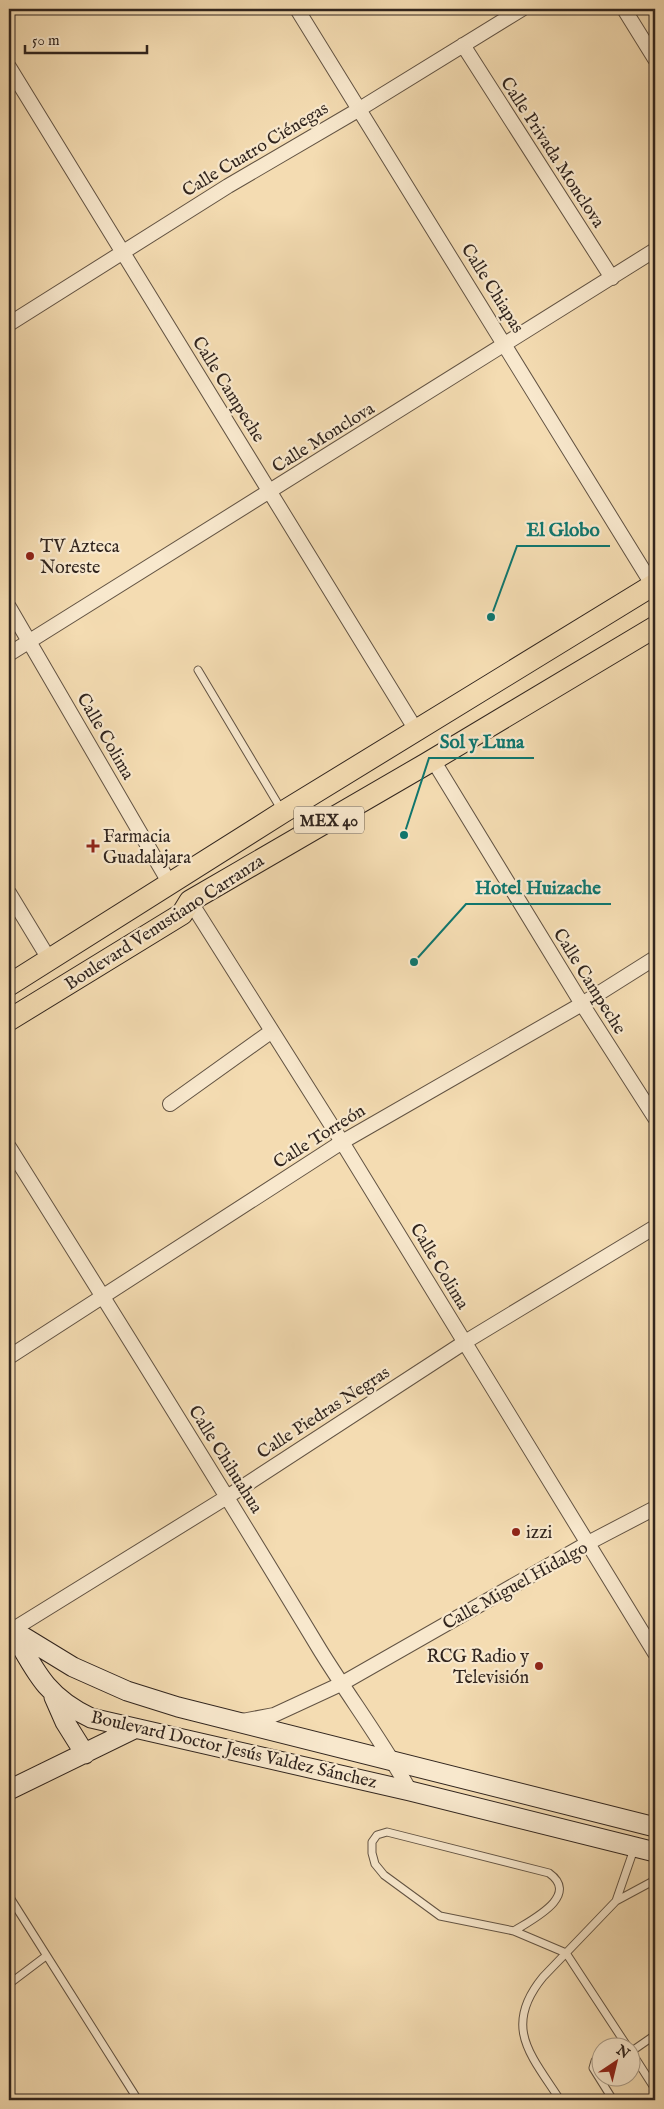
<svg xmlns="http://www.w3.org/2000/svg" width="664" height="2109" font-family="'IM FELL English',serif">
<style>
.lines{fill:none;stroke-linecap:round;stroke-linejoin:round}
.lane-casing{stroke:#625343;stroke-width:9}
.street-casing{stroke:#625343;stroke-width:16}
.secondary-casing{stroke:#31251e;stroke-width:21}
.primary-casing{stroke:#31251e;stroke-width:23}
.lane{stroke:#f8e8cd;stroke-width:7}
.street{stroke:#f8e8cd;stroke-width:14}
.secondary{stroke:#f8e8cd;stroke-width:19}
.primary{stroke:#f4dcb2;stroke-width:21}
.poi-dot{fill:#8f2418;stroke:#f8e8cd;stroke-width:2}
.labels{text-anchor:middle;stroke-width:4.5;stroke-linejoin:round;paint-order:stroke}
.shield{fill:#f8e8cd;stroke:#6d6052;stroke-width:1}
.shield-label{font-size:16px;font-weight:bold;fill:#31251e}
.street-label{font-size:18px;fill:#31251e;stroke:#f8e8cd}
.poi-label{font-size:18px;fill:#31251e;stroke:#f8e8cd;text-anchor:start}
.leader{fill:none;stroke:#0f766e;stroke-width:2}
.callout-dot{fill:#0f766e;stroke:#f8e8cd;stroke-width:2}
.callout-label{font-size:19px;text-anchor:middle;font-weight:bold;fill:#0f766e;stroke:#f8e8cd;stroke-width:4.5;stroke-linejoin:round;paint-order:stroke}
</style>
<rect width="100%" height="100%" fill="#f4dcb2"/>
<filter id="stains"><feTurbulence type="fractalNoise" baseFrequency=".004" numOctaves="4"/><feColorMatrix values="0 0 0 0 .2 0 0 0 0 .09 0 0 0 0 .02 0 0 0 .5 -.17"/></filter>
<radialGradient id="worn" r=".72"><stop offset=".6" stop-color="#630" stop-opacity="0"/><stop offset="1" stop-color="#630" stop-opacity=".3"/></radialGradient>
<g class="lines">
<defs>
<path id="lane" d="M198 670 281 809
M9 1896 138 2100
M616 1901 634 1849
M514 1931C531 1920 581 1896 549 1873L387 1832 377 1835 372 1842V1853L375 1864 384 1875 440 1916 514 1931 566 1953 627 2046
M9 1984 46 1956
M613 2046 623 2040
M632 2051 655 2035
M632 2053 655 2089
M602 2055 595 2061 593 2068 613 2100
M560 2100C531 2055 502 2027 543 1977L616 1901 655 1880"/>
<path id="street" d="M297 9 655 589
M624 9 655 59
M463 45 612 278
M9 67 416 730
M9 324 228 186 358 110 522 9
M9 607 170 884
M9 654 655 250
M433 760 582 1004 655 1118
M9 893 49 959
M190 901 342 1142 655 1653
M170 1104 272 1031
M9 1147C114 1314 218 1481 320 1650 349 1697 383 1742 410 1791
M9 1357 342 1142 582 1004 655 958
M9 1625 12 1630 227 1497 465 1342 655 1227
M242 1721 274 1715 341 1684 588 1543 655 1508"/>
<path id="secondary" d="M12 1630C35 1671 46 1697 91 1718L410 1791 655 1852
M14 1631 73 1667 127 1691 178 1707 655 1827
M54 1697 65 1722 85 1754
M9 1790 134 1729"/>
<path id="primary" d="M9 985 283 812 655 584
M9 1020 182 914 190 901 426 764 655 627"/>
</defs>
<use href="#lane" class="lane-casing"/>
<use href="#street" class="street-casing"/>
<use href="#secondary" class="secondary-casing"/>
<use href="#primary" class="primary-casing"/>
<use href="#lane" class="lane"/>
<use href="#street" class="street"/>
<use href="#secondary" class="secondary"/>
<use href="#primary" class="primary"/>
</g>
<g class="poi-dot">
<circle cx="30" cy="556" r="5"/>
<path d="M90.5 838.5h5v5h5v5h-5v5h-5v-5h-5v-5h5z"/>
<circle cx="516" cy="1532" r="5"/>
<circle cx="539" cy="1666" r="5"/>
</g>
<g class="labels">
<rect class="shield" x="294" y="806.5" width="70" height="27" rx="4"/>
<g class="shield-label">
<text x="329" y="826">MEX 40</text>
</g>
<g class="street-label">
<text transform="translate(255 149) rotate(-31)" y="6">Calle Cuatro Ciénegas</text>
<text transform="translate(553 152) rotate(57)" y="6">Calle Privada Monclova</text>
<text transform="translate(493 288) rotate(58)" y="6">Calle Chiapas</text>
<text transform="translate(229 389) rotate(58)" y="6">Calle Campeche</text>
<text transform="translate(323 437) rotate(-32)" y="6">Calle Monclova</text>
<text transform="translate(106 736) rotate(60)" y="6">Calle Colima</text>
<text transform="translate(164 922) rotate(-33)" y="6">Boulevard Venustiano Carranza</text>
<text transform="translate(590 981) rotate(58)" y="6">Calle Campeche</text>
<text transform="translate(319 1136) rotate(-32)" y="6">Calle Torreón</text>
<text transform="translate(440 1266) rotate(59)" y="6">Calle Colima</text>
<text transform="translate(323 1412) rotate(-33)" y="6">Calle Piedras Negras</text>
<text transform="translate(226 1459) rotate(58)" y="6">Calle Chihuahua</text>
<text transform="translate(515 1585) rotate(-29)" y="6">Calle Miguel Hidalgo</text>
<text transform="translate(234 1749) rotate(13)" y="6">Boulevard Doctor Jesús Valdez Sánchez</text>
</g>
<g class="poi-label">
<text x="40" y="552">TV Azteca<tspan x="40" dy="21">Noreste</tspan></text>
<text x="103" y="842">Farmacia<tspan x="103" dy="21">Guadalajara</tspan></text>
<text x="526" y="1538">izzi</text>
<text x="529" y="1662" text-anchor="end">RCG Radio y<tspan x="529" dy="21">Televisión</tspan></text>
</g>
</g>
<path class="leader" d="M491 617L517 546H610M404 835L429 758H534M414 962L466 904H611"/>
<g class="callout-dot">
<circle cx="491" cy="617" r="5"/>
<circle cx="404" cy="835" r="5"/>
<circle cx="414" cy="962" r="5"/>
</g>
<g class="callout-label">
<text x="563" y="536">El Globo</text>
<text x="482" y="748">Sol y Luna</text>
<text x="538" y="894">Hotel Huizache</text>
</g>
<rect width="664" height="2109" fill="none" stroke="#f4dcb2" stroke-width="30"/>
<rect x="10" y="10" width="644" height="2089" fill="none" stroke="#31251e" stroke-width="2.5"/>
<rect x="15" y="15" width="634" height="2079" fill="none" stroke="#31251e"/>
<g transform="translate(616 2062) rotate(35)"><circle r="24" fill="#f8e8cd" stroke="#a89a87"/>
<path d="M0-4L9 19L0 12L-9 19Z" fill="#8f2418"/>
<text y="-8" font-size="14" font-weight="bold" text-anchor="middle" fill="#31251e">N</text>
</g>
<path d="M25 45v8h122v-8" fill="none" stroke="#31251e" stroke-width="2.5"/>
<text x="32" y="45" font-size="15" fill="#31251e" stroke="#f8e8cd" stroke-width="4" paint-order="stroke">50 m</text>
<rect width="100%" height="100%" filter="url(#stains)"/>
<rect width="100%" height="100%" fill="url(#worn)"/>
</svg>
